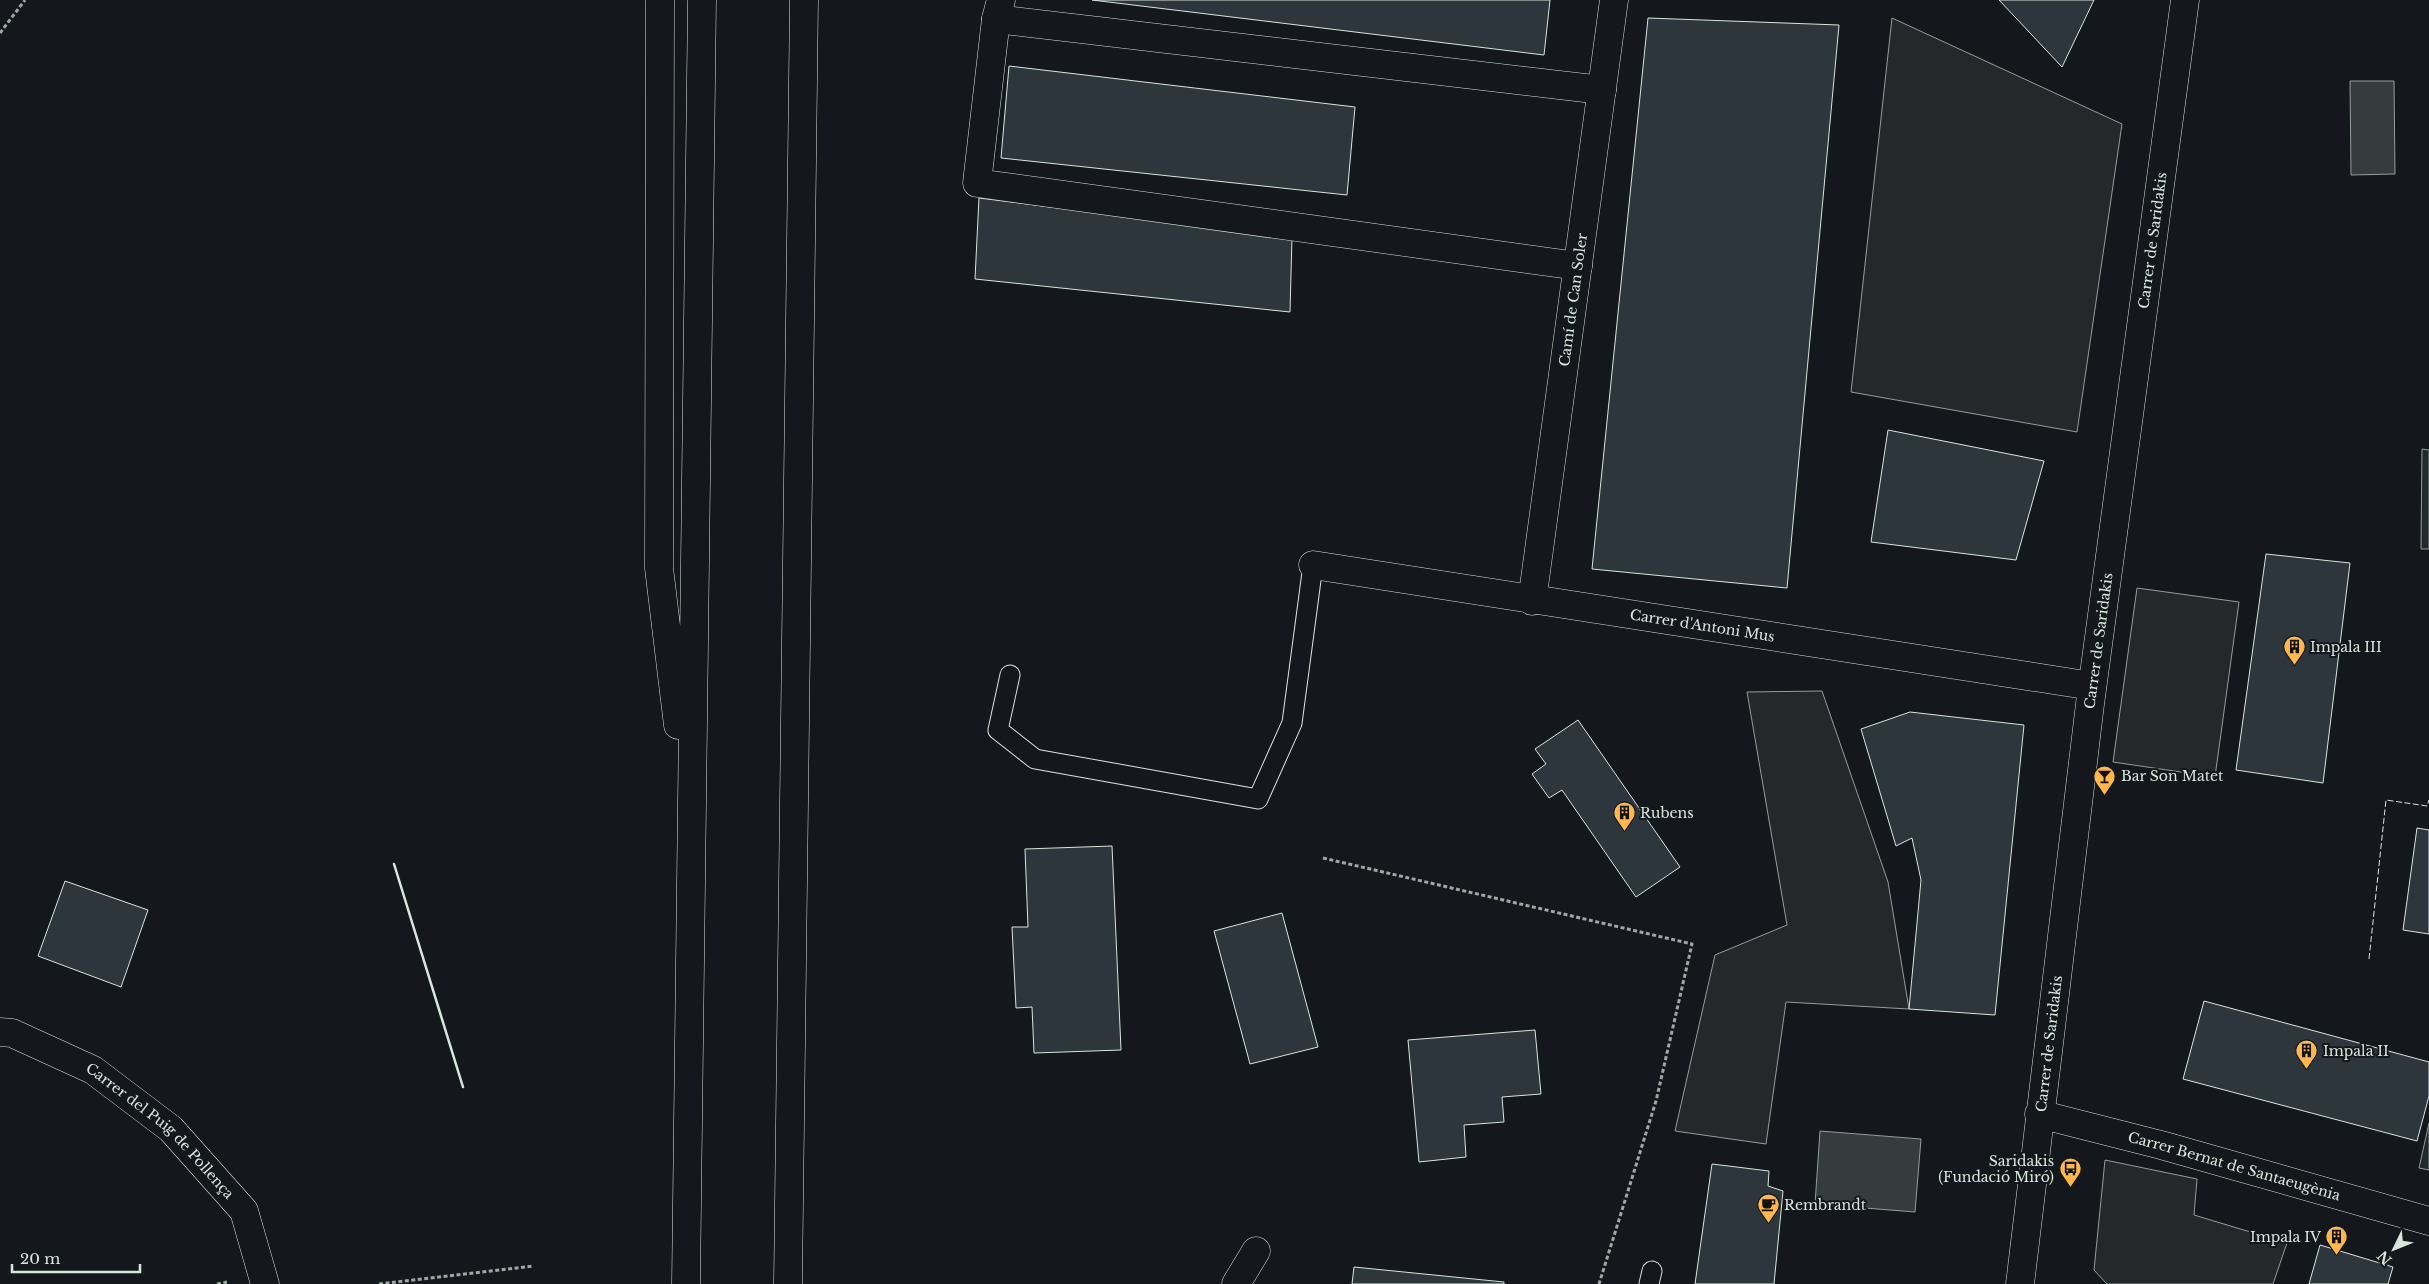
<svg xmlns="http://www.w3.org/2000/svg" width="2429" height="1284" font-family="'Libre Baskerville',serif">
<style>
.parking{fill:#24282b;stroke:#939e99}
.water{fill:#363b3e;stroke:#939e99}
.building{fill:#2c363c;stroke:#d8e6dc}
.lines{fill:none;stroke-linecap:round;stroke-linejoin:round}
.lane-casing{stroke:#d8e6dc;stroke-width:21}
.street-casing{stroke:#d8e6dc;stroke-width:29}
.highway-casing{stroke:#d8e6dc;stroke-width:29}
.path{stroke:#9da8a2;stroke-width:3;stroke-dasharray:4 2.5;stroke-linecap:butt}
.lane{stroke:#14181c;stroke-width:19}
.street{stroke:#14181c;stroke-width:28}
.highway{stroke:#14181c;stroke-width:28}
.fence{stroke:#d8e6dc;stroke-width:1;stroke-dasharray:6 2.5;stroke-linecap:butt}
.wall{stroke:#d8e6dc;stroke-width:2.5}
.labels{text-anchor:middle;stroke-width:4;stroke-linejoin:round;paint-order:stroke}
.street-label{font-size:14px;fill:#d8e6dc;stroke:#14181c}
.poi-label{font-size:14px;fill:#d8e6dc;stroke:#14181c;text-anchor:start}
</style>
<rect width="100%" height="100%" fill="#14181c"/>
<path class="parking" d="M1892 18 2122 124 2077 432 1851 392Z
M2422 449 2429 450V549H2421Z
M2137 588 2239 602 2215 777 2113 762Z
M1822 691 1888 882 1909 1009 1786 1002 1766 1144 1675 1131 1715 955 1787 925 1747 692Z
M2429 1123V1170L2419 1168Z
M2105 1160 2197 1179 2194 1215 2287 1243 2273 1284H2107L2094 1270Z"/>
<path class="water" d="M2350 81H2394L2395 174 2351 175Z
M1820 1131 1921 1139 1915 1212 1815 1204Z"/>
<path class="building" d="M1092 0H1550L1544 55Z
M1999 0H2094L2062 67Z
M1648 18 1839 25 1787 588 1592 569Z
M1009 66 1355 107 1347 195 1001 158Z
M979 198 1292 237 1290 312 975 279Z
M1888 430 2044 461 2016 560 1871 542Z
M2266 554 2350 563 2323 783 2236 770Z
M1910 712 2024 725 1995 1015 1909 1009 1921 880 1912 838 1896 846 1861 729Z
M1578 720 1680 867 1636 897 1562 790 1549 798 1532 774 1546 764 1535 749Z
M2417 828 2429 830V934L2403 930Z
M1112 846 1121 1050 1034 1053 1032 1007 1016 1008 1012 927H1028L1025 849Z
M65 881 148 910 121 987 38 956Z
M1282 913 1318 1047 1250 1064 1214 931Z
M2204 1001 2429 1062V1096L2417 1141 2183 1079Z
M1535 1030 1541 1094 1502 1097 1504 1122 1464 1125 1466 1157 1419 1162 1408 1040Z
M1712 1164 1769 1171 1768 1186 1783 1191 1774 1284H1695Z
M2320 1245 2393 1267 2388 1284H2309Z
M1354 1267 1504 1282V1284H1352Z"/>
<g class="lines">
<defs>
<path id="lane" d="M1010 675 998 730 1035 759 1258 799 1292 723 1313 565
M1649 1284 1652 1271"/>
<g id="street">
<path d="M1001 0 996 19 977 183 1578 266"/>
<path d="M996 19 1602 90"/>
<path id="s1" d="M1313 565 2092 686"/>
<path id="s2" d="M1532 601 1614 0"/>
<path id="s3" d="M0 1032 12 1033 93 1070 171 1129 244 1211 265 1284"/>
<path id="s4" d="M2039 1114 2161 1145 2429 1221"/>
<path d="M1236 1284 1256 1251"/>
<path id="s5" d="M2020 1284 2090 704 2185 0"/>
</g>
<path id="highway" d="M660 0 659 568 678 725
M686 1284 702 0
M788 1284 804 0"/>
</defs>
<use href="#lane" class="lane-casing"/>
<use href="#street" class="street-casing"/>
<use href="#highway" class="highway-casing"/>
<path class="path" d="M0 33 25 0
M1323 858 1692 944 1656 1101 1599 1284
M217 1284 227 1282
M379 1284 533 1266"/>
<use href="#lane" class="lane"/>
<use href="#street" class="street"/>
<use href="#highway" class="highway"/>
<path class="fence" d="M2369 959 2386 800 2427 806 2429 800"/>
<path class="wall" d="M394 864 463 1087"/>
</g>
<defs>
<symbol id="building-pin" viewBox="-11 -11 22 30"><path d="M0 17L-7.5 6A9.5 9.5 0 1 1 7.5 6Z" fill="#ffb74d" stroke="#14181c"/><path d="M-4-6H4V6H1V3H-1V6H-4ZM-2.5-4.3h1.7v1.8h-1.7ZM.8-4.3h1.7v1.8H.8ZM-2.5-1h1.7V.8h-1.7ZM.8-1h1.7V.8H.8Z" fill="#111"/></symbol>
<symbol id="bar-pin" viewBox="-11 -11 22 30"><path d="M0 17L-7.5 6A9.5 9.5 0 1 1 7.5 6Z" fill="#ffb74d" stroke="#14181c"/><path d="M-6-5H6L.8 .8V4.5H3.5V6h-7V4.5H-.8V.8Z" fill="#111"/></symbol>
<symbol id="bus-pin" viewBox="-11 -11 22 30"><path d="M0 17L-7.5 6A9.5 9.5 0 1 1 7.5 6Z" fill="#ffb74d" stroke="#14181c"/><path d="M-5-6H5V4H4V6H2V4H-2V6H-4V4H-5ZM-3.5-4V0h7V-4ZM-3.5 1.2v1.5H-2V1.2ZM2 1.2v1.5H3.5V1.2Z" fill="#111"/></symbol>
<symbol id="cafe-pin" viewBox="-11 -11 22 30"><path d="M0 17L-7.5 6A9.5 9.5 0 1 1 7.5 6Z" fill="#ffb74d" stroke="#14181c"/><path d="M-5.5-4.5H6V0H3Q3 3.5 0 3.5H-2.5Q-5.5 3.5-5.5 0ZM3-3.2v2h1.7v-2ZM-6 4.5H4V6H-6Z" fill="#111"/></symbol>
</defs>
<g fill-rule="evenodd">
<use href="#building-pin" x="2282" y="634" width="25" height="34"/>
<use href="#bar-pin" x="2092" y="764" width="25" height="34"/>
<use href="#building-pin" x="1612" y="800" width="25" height="34"/>
<use href="#building-pin" x="2294" y="1038" width="25" height="34"/>
<use href="#bus-pin" x="2058" y="1156" width="25" height="34"/>
<use href="#cafe-pin" x="1756" y="1192" width="25" height="34"/>
<use href="#building-pin" x="2324" y="1224" width="25" height="34"/>
</g>
<g class="labels">
<g class="street-label">
<text dy="5" stroke="none"><textPath href="#s5" startOffset="1052">Carrer de Saridakis</textPath></text>
<text dy="5" stroke="none"><textPath href="#s2" startOffset="304">Camí de Can Soler</textPath></text>
<text dy="5" stroke="none"><textPath href="#s1" startOffset="394">Carrer d'Antoni Mus</textPath></text>
<text dy="5" stroke="none"><textPath href="#s5" startOffset="648">Carrer de Saridakis</textPath></text>
<text dy="5" stroke="none"><textPath href="#s5" startOffset="242">Carrer de Saridakis</textPath></text>
<text dy="5" stroke="none"><textPath href="#s3" startOffset="192">Carrer del Puig de Pollença</textPath></text>
<text dy="5" stroke="none"><textPath href="#s4" startOffset="202">Carrer Bernat de Santaeugènia</textPath></text>
</g>
<g class="poi-label">
<text x="2310" y="652">Impala III</text>
<text x="2121" y="781">Bar Son Matet</text>
<text x="1640" y="818">Rubens</text>
<text x="2323" y="1056">Impala II</text>
<text x="2054" y="1166" text-anchor="end">Saridakis<tspan x="2054" dy="16">(Fundació Miró)</tspan></text>
<text x="1784" y="1210">Rembrandt</text>
<text x="2321" y="1242" text-anchor="end">Impala IV</text>
</g>
</g>
<g transform="translate(2394 1249) rotate(227)" stroke="#14181c" stroke-width="4" paint-order="stroke">
<path d="M0-4L9 19L0 12L-9 19Z" fill="#d8e6dc"/>
<text y="-8" font-size="14" font-weight="bold" text-anchor="middle" fill="#d8e6dc">N</text>
</g>
<path d="M12 1264v8h128v-8" fill="none" stroke="#d8e6dc" stroke-width="2.5"/>
<text x="20" y="1264" font-size="15" fill="#d8e6dc" stroke="#14181c" stroke-width="4" paint-order="stroke">20 m</text>
</svg>
